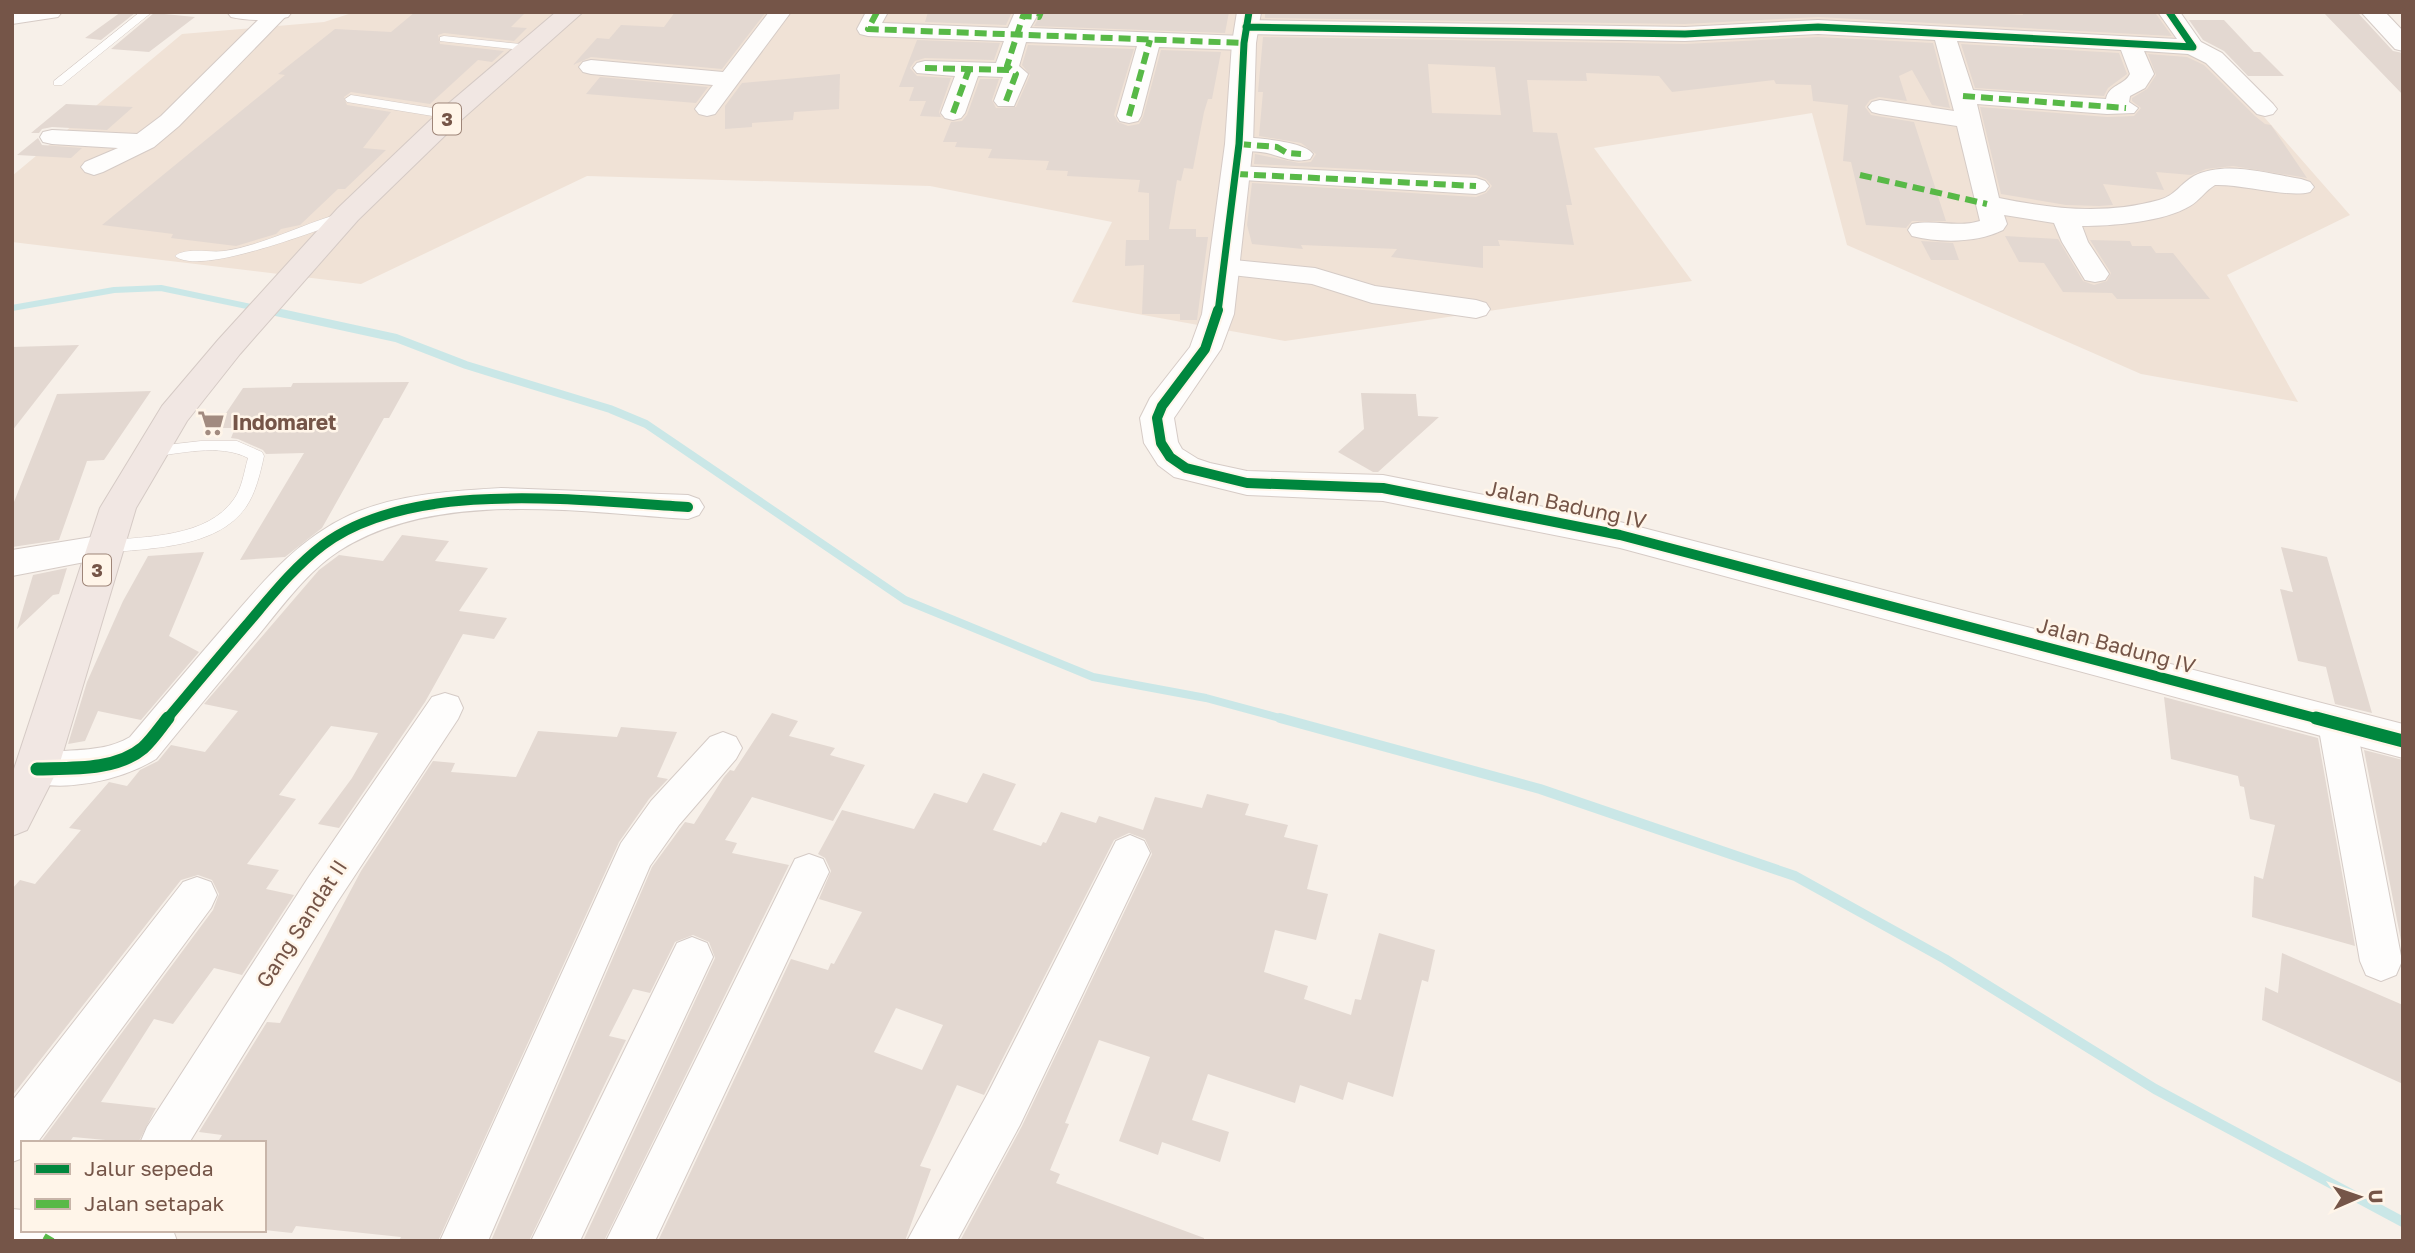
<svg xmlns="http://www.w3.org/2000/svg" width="2415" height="1253" font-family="'Golos Text',sans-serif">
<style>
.residential{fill:#f0e2d6}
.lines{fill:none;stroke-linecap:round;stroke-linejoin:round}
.stream-far2{stroke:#cae7e7;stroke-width:6}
.stream-far1{stroke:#cae7e7;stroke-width:8}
.stream{stroke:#cae7e7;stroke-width:10}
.building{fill:#e3d8d1;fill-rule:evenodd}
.lane-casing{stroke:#d5cbc6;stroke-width:1}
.street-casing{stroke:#d5cbc6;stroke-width:2}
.secondary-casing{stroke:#d6cbc6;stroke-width:2}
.highway-casing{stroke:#d5cac5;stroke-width:2}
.lane{fill:#fefdfc;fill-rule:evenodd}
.street{fill:#fefdfc;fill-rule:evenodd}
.secondary{fill:#fefdfc;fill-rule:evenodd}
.highway{fill:#f1e7e3;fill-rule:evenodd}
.quiet-far1{stroke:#58b947;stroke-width:6;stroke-dasharray:12 6;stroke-linecap:butt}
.quiet{stroke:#58b947;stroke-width:10;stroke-dasharray:21 10;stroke-linecap:butt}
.cycleway-far2-casing{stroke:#fff5e9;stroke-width:10}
.cycleway-far1-casing{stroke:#fff5e9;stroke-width:14}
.cycleway-casing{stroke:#fff5e9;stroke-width:18}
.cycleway-far2{stroke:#00873e;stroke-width:7}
.cycleway-far1{stroke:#00873e;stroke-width:10}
.cycleway{stroke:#00873e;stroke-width:13}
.labels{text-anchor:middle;stroke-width:5;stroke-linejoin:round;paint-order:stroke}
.shield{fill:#fff5e9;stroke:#9e8578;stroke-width:2}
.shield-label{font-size:19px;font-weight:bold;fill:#755548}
.poi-label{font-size:21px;font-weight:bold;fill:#755548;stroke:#fff5e9;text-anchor:start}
.street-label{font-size:21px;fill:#755548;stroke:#fff5e9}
</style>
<rect width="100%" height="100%" fill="#f7f0e9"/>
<path class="residential" d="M355 12H2172L2350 215 2227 275 2298 402 2141 374 1847 245 1812 113 1594 148 1692 281 1285 341 1072 302 1112 222 930 186 587 176 361 284 12 242V176L182 34 324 22Z"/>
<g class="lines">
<path class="stream-far2" d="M12 308 114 290 161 288 275 312"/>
<path class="stream-far1" d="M267 310 396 338 466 365 610 409 646 424 905 600 1093 677 1206 698 1287 720"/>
<path class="stream" d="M1280 718 1540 789 1795 876 1945 959 2155 1089 2403 1222"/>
</g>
<path class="building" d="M121 12 135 13 101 40 85 38Z
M415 12H526L511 27 527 28 514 41 444 33 438 35 440 44 504 51 492 62 478 60 430 104 351 92 344 97 347 105 391 112 363 148 386 150 345 189H338L300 225 281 229 276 234 236 246 171 238 173 234 102 225 285 75 278 74 335 29 391 32Z
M675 12H766L722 69 591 57 573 65 597 38 609 39 621 25 664 27Z
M928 12 962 14 1012 12 1006 25 925 22Z
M1037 12 1128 14 1229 12 1225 33 1034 26 1039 17Z
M1265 12H1971L2023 15 2022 12H2138L2156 14 2172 36 1818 17 1685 24 1265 18Z
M154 13 195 17 149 52 111 49Z
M2324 13 2359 14 2393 51 2403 53V95Z
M2189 20H2224L2254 52H2260L2284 76H2248L2224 51 2203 40Z
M1263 37 1685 44 1818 37 1933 43 1950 108 1932 105 1912 70 1899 76 1907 101 1879 97 1870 100 1865 107 1871 115 1914 122 1946 221H1912L1906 228 1866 225 1851 162 1843 161 1848 105 1813 101 1811 85 1776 84 1774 80 1672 92 1659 76 1586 73 1587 81 1527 80 1533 132 1557 133 1572 205H1566L1574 245 1498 240 1500 246H1483V268L1391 257 1397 249 1301 245 1303 249 1252 244 1247 225 1252 183 1476 197 1486 193 1492 186 1486 179 1476 175 1254 164 1255 154 1299 163 1311 162 1316 154 1301 143 1259 136 1263 92H1258ZM1428 64 1495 67 1501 115 1432 113Z
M917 40 1000 43 994 60 925 58 915 61 910 68 917 76 951 78 939 112 941 117 920 116 926 101H909L914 87H899Z
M1961 44 2119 53 2127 74 2108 88 2104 96 1975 88Z
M1028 45 1134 49 1114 115 1118 122 1128 126 1139 124 1143 117 1161 50 1221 52 1212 99H1208L1204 112 1193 169 1184 168 1181 181 1177 180 1169 229H1196V237H1208L1197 320H1180V314H1142L1144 265 1125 266 1126 240H1149V193L1138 192 1140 180 1067 176 1068 171 1046 170 1049 161 988 158 992 149 955 147 957 142H943L951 122 962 121 967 115 980 79H999L992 100 996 108 1016 107 1030 75 1022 65Z
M2148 54 2187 57 2204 65 2255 116 2265 124 2271 125 2307 178 2233 166 2206 169 2191 175 2156 172 2164 190 2103 184 2113 205 2099 206 2066 205 2001 194 1980 107 2107 117 2134 116 2141 108 2132 101V98L2147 89 2156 75Z
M840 74 839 109 794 112 793 120 752 123V127L725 129V106L742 83Z
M600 77 708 87 696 103 586 94Z
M66 104 133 107 107 130 52 127 42 129 39 133H31Z
M38 138 42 145 82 148 71 158 17 155Z
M2005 236 2058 239 2083 281 2094 285 2107 281 2111 273 2090 240 2130 241 2132 246H2151L2156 253H2173L2210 299H2117L2112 293 2063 292 2044 263 2019 262Z
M1921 241 1953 243 1959 260H1931Z
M79 345 12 431V347Z
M409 382 389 418H384L322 528 285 557 240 560 304 453 266 454 263 450 238 439 231 438 235 428H216L243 388 291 387 293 383Z
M151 391 104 460 87 461 59 540 12 547V507L57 394Z
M1361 393 1416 394 1418 416 1439 417 1378 472H1373L1338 452 1364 429Z
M402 535 449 541 435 561 488 568 459 611 507 618 494 639 463 634 425 702 339 828 318 824 352 778 378 733 331 726 279 795 296 799 247 864 279 870 266 889 294 895 242 975 214 968 173 1024 154 1019 101 1102 156 1108 138 1143 73 1137 69 1143H40L213 910 219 894 212 880 198 875 181 880 12 1096V889L20 880 35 884 81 830 69 828 109 782 127 786 140 770 158 761 171 745 205 752 238 711 204 704 319 570 339 555 383 561Z
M2281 547 2327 557 2372 713 2335 704 2326 667 2298 661 2280 589 2293 592Z
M204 552 169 636 199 652 141 720 98 711 85 741 68 744 87 682 123 601 148 556Z
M67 568 59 594 53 595 17 629 33 575Z
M2164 697 2318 738 2355 946 2252 917 2254 876 2263 879 2275 825 2250 819 2244 787 2240 786 2238 776 2171 759Z
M772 713 798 721 789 736 835 748 830 755 865 765 833 821 752 797 725 840 737 843 732 853 789 865 604 1241H583L715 958 709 942 693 935 675 942 650 993 633 989 609 1036 626 1040 529 1241H491L652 867 685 822 694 824 724 777 730 770 734 771Z
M621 727 677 732 657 777 668 779 649 799 619 842 438 1241H399L401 1237 296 1226 292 1233 264 1230V1143L219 1140 222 1135 199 1132 267 1022 280 1023 361 871 433 761 455 763 451 772 516 777 538 731 617 737Z
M2364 750 2403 760V951Z
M983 773 1016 784 993 830 1041 846 1043 842 1046 843 1061 812 1096 823 1099 816 1143 830 1155 797 1202 808 1207 794 1249 804 1245 815 1288 825 1284 837 1318 845 1307 889 1328 894 1316 940 1275 930 1264 972 1308 986 1304 999 1351 1015 1355 999 1361 1000 1379 933 1435 950 1428 982 1422 980 1393 1097 1348 1082 1343 1100 1300 1085 1295 1103 1208 1074 1192 1120 1229 1132 1220 1162 1162 1142 1158 1155 1119 1141 1150 1057 1099 1040 1065 1123 1069 1124 1050 1170 1060 1174 1056 1183 1204 1238V1241H960L1022 1126 1152 854 1145 839 1129 833 1114 840 984 1095 957 1085 920 1166 931 1169 905 1241H658L791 959 828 970 831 963 834 964 862 912 819 899 831 871 825 858 818 854 842 810 914 829 934 793 967 803ZM896 1008 943 1025 922 1070 874 1052Z
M2282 953 2403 1005V1084L2262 1020 2265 987 2278 993Z"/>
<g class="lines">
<defs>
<path id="lane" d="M140 12H152L62 85H54V81Z
M444 36 530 45 536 48 530 51 440 41V37Z
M351 95 451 111 457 115 451 119 347 102 345 99Z
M345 212 350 213V219C319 229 200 277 175 256 186 247 209 253 224 251 265 245 304 223 345 212Z
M201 441H237L262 452 264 456C260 474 256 492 246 507 217 549 149 548 104 553L98 551 96 547 104 541C146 536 207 538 234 499 242 488 244 472 248 458 219 443 180 454 149 457L141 452 149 447Z"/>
<path id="street" d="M266 12 289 13 179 126 154 147 103 172 94 175 85 172 81 167 85 162 118 148 52 144 43 142 40 137 43 132 52 130 137 134 161 116Z
M769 12H791L715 114 707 116 699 114 695 109 713 85 591 74 583 72 579 67 583 62 591 60 723 72Z
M866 12H888L882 23 1008 28 1015 12H1034L1037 16 1030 28 1244 36 1252 38 1255 43 1252 48 1244 50 1159 47 1141 116 1138 121 1129 123 1120 121 1117 116 1137 46 1026 42 1019 66 1028 74 1014 106H998L994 101 1003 77 978 76 965 113 961 118 953 120 945 118 941 113 955 76 917 73 913 68 917 63 925 61 996 63 1004 41 868 36 860 34 857 29Z
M2158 12H2180L2201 42 2222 53 2273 104 2277 109 2273 114 2265 116 2257 114 2206 63 2188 54 2144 51 2154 74 2145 88 2130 96 2129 102 2138 108 2134 113 2107 114 1977 104 1999 198C2053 209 2105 215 2159 200 2175 196 2181 183 2194 176 2225 160 2269 174 2301 179L2310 182 2314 187 2310 192C2288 198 2243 184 2215 185 2205 191 2199 201 2190 206 2164 222 2111 226 2082 226L2088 242 2109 274 2105 280 2095 282 2085 280 2062 242 2054 223 2004 215 2007 224 2003 230C1977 243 1940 243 1912 236L1908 230 1912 224C1934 219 1958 228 1980 221L1957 126 1880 114 1872 112 1868 107 1872 102 1880 100 1954 111 1935 40 1818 34 1685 41 1246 34 1238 32 1235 27 1238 22 1246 20 1685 27 1818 20 2177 39ZM1957 41 2121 50 2130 74C2124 86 2109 84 2106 99L1973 90Z
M2361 12H2385L2403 31V51L2395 49Z
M1239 137C1256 138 1304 141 1313 154L1310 159C1294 163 1285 158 1271 154 1258 150 1243 152 1230 149L1227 144 1230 139Z
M1236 166 1476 178 1485 181 1489 186 1485 191 1476 194 1227 179 1223 174 1227 169Z
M1224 259 1315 268 1375 286 1476 300 1486 303 1490 309 1486 315 1476 318 1372 303 1312 284 1214 273 1210 267 1214 261Z
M501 488 688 495 699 499 704 507 699 515 688 519C579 512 435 489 339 551 308 571 284 604 261 632 226 674 191 716 156 759 122 780 62 794 24 780L18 769 24 758C59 745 96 757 130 737 161 700 192 664 223 628 261 584 296 540 350 515 396 494 451 491 501 488Z
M104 535 116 538 121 547 116 556 12 576V550Z
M445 693 458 697 463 708 458 719 336 904 189 1143H140L147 1127 308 878 432 697Z
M2337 709 2350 713 2356 724 2402 961 2396 975 2381 981 2366 975 2360 961 2318 724 2324 713Z
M723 732 736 737 742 748 736 759 679 825 650 866 488 1241H440L621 843 651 801 710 737Z
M1130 835 1144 841 1150 853 1020 1125 957 1241H907L988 1093 1116 841Z
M809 854 823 859 829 872 655 1241H606L795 859Z
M197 877 211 882 217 895 211 908 37 1143H23V1158L12 1162V1101L183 882Z
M692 937 707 943 713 957 580 1241H531L677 943Z
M12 1209 23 1210V1230H173L177 1241H12Z"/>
<path id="secondary" d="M12 12H62L58 17 12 24Z
M227 12H292L288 17C271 21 248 21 231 17Z
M1237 12H1261L1256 43 1253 144 1234 314 1221 349 1174 418 1178 442 1182 449 1198 459 1210 463 1247 471 1383 475 1620 522 2403 724V758L1620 548 1383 501 1247 495 1174 477 1158 465 1144 443 1140 418 1150 398 1190 347 1202 314 1225 144 1232 43Z"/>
<path id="highway" d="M556 12H583L460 121 358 220 240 354 187 421 136 508 58 769 27 830 12 836V775L100 508 162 406 218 340 338 208 442 109Z"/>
</defs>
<use href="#lane" class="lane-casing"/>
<use href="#street" class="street-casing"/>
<use href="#secondary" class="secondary-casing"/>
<use href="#highway" class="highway-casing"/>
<use href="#lane" class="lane"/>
<use href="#street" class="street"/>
<use href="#secondary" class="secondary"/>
<use href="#highway" class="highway"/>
<path class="quiet-far1" d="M877 12 868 29 1244 43
M925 68 1009 70
M1963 96 2126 108
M1006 101 1016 74 1007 66 1023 16 1039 17 1041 12
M953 113 969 69
M1129 116 1150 40
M1239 144 1277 147 1287 153 1301 154
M1236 174 1476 186
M1860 175 1987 204"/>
<path class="quiet" d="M47 1241 50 1236"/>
<defs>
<path id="cycleway-far2" d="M1246 27 1685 34 1818 27 2193 47 2169 12
M1218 312 1239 144 1244 43 1249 12"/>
<path id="cycleway-far1" d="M1218 310 1205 349 1162 406 1157 418 1161 443 1170 457 1186 468 1247 483 1383 488 1620 535 2323 720
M166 720C194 687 221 654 249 622 272 595 294 567 323 545 413 478 581 501 688 507"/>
<path id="cycleway" d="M2316 718 2403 741
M37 769C70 768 116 771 143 748 152 740 160 728 168 718"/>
</defs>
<use href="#cycleway-far2" class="cycleway-far2-casing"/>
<use href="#cycleway-far1" class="cycleway-far1-casing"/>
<use href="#cycleway" class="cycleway-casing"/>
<use href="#cycleway-far2" class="cycleway-far2"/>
<use href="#cycleway-far1" class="cycleway-far1"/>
<use href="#cycleway" class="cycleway"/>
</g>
<defs>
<symbol id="supermarket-bare" viewBox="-9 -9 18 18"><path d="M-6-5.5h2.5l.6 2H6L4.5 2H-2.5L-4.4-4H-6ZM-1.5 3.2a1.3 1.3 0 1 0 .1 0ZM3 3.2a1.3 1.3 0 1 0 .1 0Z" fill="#a28b80" stroke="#fff5e9" stroke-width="2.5" paint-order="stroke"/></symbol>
</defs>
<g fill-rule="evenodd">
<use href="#supermarket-bare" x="192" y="404" width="38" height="38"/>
</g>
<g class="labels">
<g class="shield">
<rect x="433" y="103.5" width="28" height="31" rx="5"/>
<rect x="83" y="554.5" width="28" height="31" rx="5"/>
</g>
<g class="shield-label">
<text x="447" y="126">3</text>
<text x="97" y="577">3</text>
</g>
<g class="poi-label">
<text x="232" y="430">Indomaret</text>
</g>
<g class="street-label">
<text transform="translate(1566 505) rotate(12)" y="7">Jalan Badung IV</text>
<text transform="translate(2116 646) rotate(15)" y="7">Jalan Badung IV</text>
<text transform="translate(302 924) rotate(-57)" y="7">Gang Sandat II</text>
</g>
</g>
<rect width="2415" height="1253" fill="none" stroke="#755548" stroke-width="28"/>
<rect x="21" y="1141" width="245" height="91" fill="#fff5e9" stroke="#c8b5a9" stroke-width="2"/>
<rect x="35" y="1164" width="35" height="10" fill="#00873e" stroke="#c8b5a9" stroke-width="2"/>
<text x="84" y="1176" font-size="21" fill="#755548">Jalur sepeda</text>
<rect x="35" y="1199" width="35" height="10" fill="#58b947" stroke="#c8b5a9" stroke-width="2"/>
<text x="84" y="1211" font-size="21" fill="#755548">Jalan setapak</text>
<g transform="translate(2359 1197) rotate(88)" stroke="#fff5e9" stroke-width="5" paint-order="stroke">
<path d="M0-5L12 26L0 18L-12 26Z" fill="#755548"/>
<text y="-10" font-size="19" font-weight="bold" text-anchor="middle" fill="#755548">U</text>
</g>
</svg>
